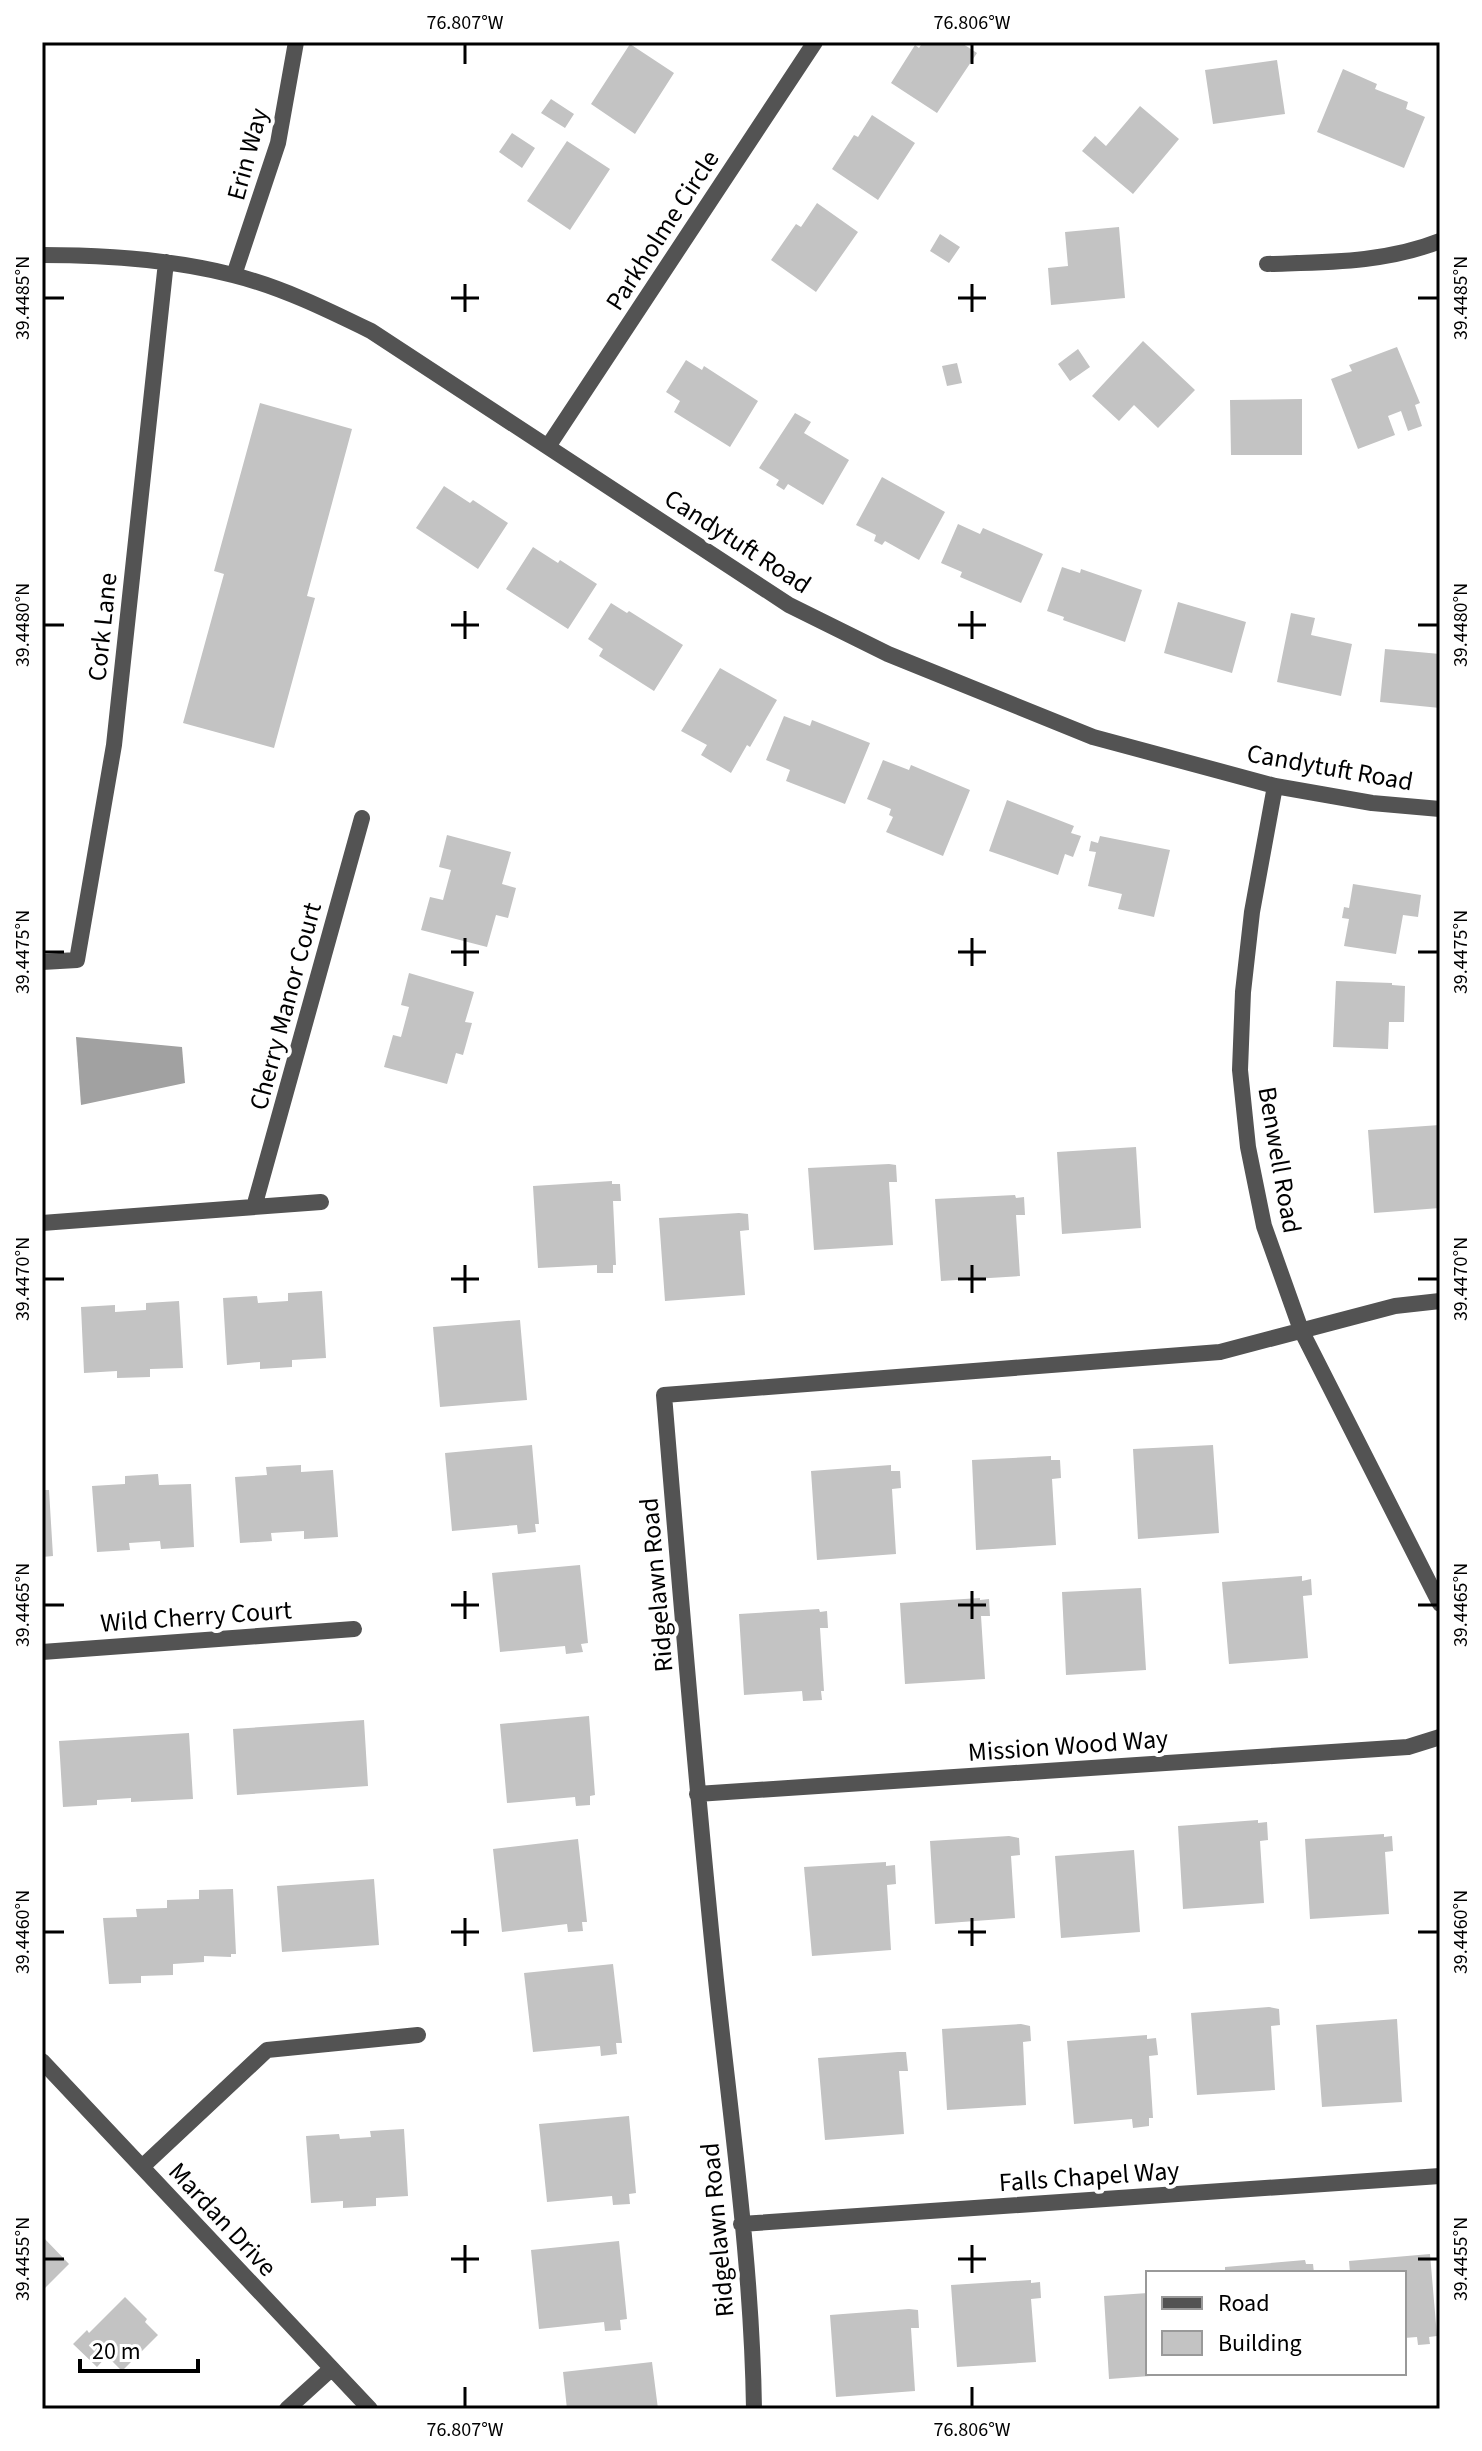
<svg xmlns="http://www.w3.org/2000/svg" width="1482" height="2451" font-family="'Source Sans 3',sans-serif">
<style>
.water{fill:#a1a1a1}
.building{fill:#c3c3c3}
.lines{fill:none;stroke-linecap:round;stroke-linejoin:round}
.street{stroke:#535353;stroke-width:16}
.ticks{fill:none;stroke:#000;stroke-width:3}
.labels{text-anchor:middle;stroke-width:8;stroke-linejoin:round;paint-order:stroke}
.street-label{font-size:26px;fill:#000;stroke:#fff}
.neatline{fill:none;stroke:#000;stroke-width:3}
.ticks-label{font-size:20px;text-anchor:middle;fill:#000}
</style>
<rect width="100%" height="100%" fill="#fff"/>
<path class="water" d="M76 1037 182 1047 185 1083 81 1105Z"/>
<path class="building" d="M923 42H960L977 53 937 113 891 83 915 45 919 48Z
M630 44 674 73 635 134 591 104Z
M1277 60 1285 114 1213 124 1205 70Z
M1343 69 1377 84 1375 89 1408 102 1406 109 1425 117 1404 168 1317 132Z
M551 99 574 114 565 128 541 113Z
M1140 106 1179 139 1133 194 1082 151 1095 136 1106 146Z
M872 115 915 143 878 200 832 169 854 135 858 137Z
M512 133 535 148 522 168 499 152Z
M567 141 610 169 570 230 527 201Z
M817 203 858 232 816 292 771 260 796 224 801 227Z
M1119 227 1125 298 1051 305 1048 268 1068 266 1065 232Z
M940 234 960 247 949 263 930 251Z
M1143 341 1195 390 1158 428 1134 405 1119 421 1092 396Z
M1397 347 1420 403 1415 405 1422 426 1408 431 1401 411 1388 416 1395 435 1358 449 1331 379 1352 371 1349 365Z
M1078 349 1090 367 1070 381 1058 364Z
M686 360 702 370 704 366 758 401 730 447 674 412 680 401 666 392Z
M957 363 962 383 947 386 942 366Z
M1302 399V455H1231L1230 400Z
M260 403 352 429 307 596 315 598 274 748 183 723 224 574 214 571Z
M795 413 811 422 804 433 849 460 823 505 788 484 784 490 776 485 779 480 759 468Z
M882 477 945 512 919 560 885 541 882 545 874 541 876 535 856 525Z
M444 486 470 503 473 500 508 523 478 569 416 528Z
M958 524 980 534 983 528 1043 554 1021 603 960 577 962 572 941 563Z
M533 547 558 563 560 560 597 584 568 629 506 589Z
M1062 567 1080 573 1081 569 1142 590 1125 642 1063 620 1064 617 1047 611Z
M1178 602 1246 622 1232 673 1164 653Z
M611 603 627 613 629 611 683 645 654 691 599 656 603 649 588 639Z
M1291 613 1315 618 1311 635 1352 644 1341 696 1277 682Z
M1385 649 1440 654V708L1380 702Z
M720 668 777 700 750 747 747 745 731 773 701 755 707 745 681 731Z
M784 716 810 726 812 720 870 743 845 804 786 781 790 770 766 760Z
M883 760 909 770 911 765 970 790 943 856 886 832 893 817 889 815 891 809 867 799Z
M1007 800 1074 826 1071 833 1081 836 1073 857 1065 854 1058 875 989 851Z
M447 835 511 852 502 884 516 888 508 918 496 915 487 947 421 930 430 897 443 900 451 870 439 867Z
M1100 836 1170 850 1154 917 1118 909 1122 894 1088 886 1096 852 1089 851 1091 841 1098 843Z
M1353 884 1421 895 1418 917 1403 915 1396 954 1344 946 1349 919 1342 918 1344 907 1349 908Z
M409 973 474 992 465 1022 472 1023 463 1055 456 1053 447 1084 384 1067 393 1035 401 1037 409 1007 401 1005Z
M1336 981 1392 983V985L1405 986 1404 1022H1389L1388 1049 1333 1047Z
M1440 1125V1208L1374 1213 1368 1130Z
M1136 1147 1141 1228 1062 1234 1057 1152Z
M889 1164 896 1165 897 1182H889L893 1245 814 1250 808 1168Z
M612 1181V1184H620L621 1201H613L616 1265H613V1273H597V1265L538 1268 533 1186Z
M1015 1195 1016 1198 1024 1197 1025 1215H1016L1020 1276 941 1281 935 1199Z
M739 1213 748 1214 749 1230 740 1231 745 1295 665 1301 659 1218Z
M322 1291 326 1358 292 1360V1367L260 1369V1362L227 1365 223 1298 257 1296 258 1303 288 1301V1293Z
M179 1301 183 1368 150 1369V1377L117 1378V1371L84 1373 81 1307 115 1305V1312L146 1310V1303Z
M520 1320 527 1400 440 1407 433 1327Z
M532 1445 539 1524H535L536 1532 518 1534 517 1525 452 1531 445 1453Z
M1213 1445 1219 1533 1138 1539 1133 1449Z
M1051 1456V1460H1060L1061 1478 1052 1479 1056 1545 976 1550 972 1460Z
M301 1465V1472L333 1470 338 1537 304 1539V1531L271 1533 272 1541 240 1543 235 1477 267 1475 266 1467Z
M891 1465V1471H900L901 1488 892 1489 896 1554 817 1560 811 1471Z
M158 1474 159 1485 191 1484 194 1547 161 1549 160 1541 129 1543 130 1550 97 1552 92 1486 125 1484V1476Z
M42 1490H49L53 1556 42 1557Z
M580 1565 588 1643 581 1644 583 1652 566 1654 565 1646 500 1652 492 1573Z
M1302 1576V1581L1311 1579 1312 1595 1303 1596 1308 1658 1229 1664 1222 1582Z
M1141 1588 1146 1670 1066 1675 1062 1592Z
M980 1598V1600L989 1599 990 1616H981L985 1679 905 1684 900 1603Z
M819 1609 820 1612 827 1611 828 1628H820L824 1691H821L822 1700 803 1701 802 1691 744 1695 739 1614Z
M589 1716 595 1795 590 1796V1805L576 1806 575 1797 507 1803 500 1724Z
M364 1720 368 1786 237 1795 233 1729Z
M189 1733 193 1799 131 1802V1798L97 1800V1805L63 1807 59 1741Z
M1258 1820V1823L1267 1822 1268 1840 1260 1841 1264 1903 1183 1909 1178 1826Z
M1384 1834V1837L1392 1836 1393 1851 1385 1852 1389 1914 1310 1919 1305 1839Z
M1009 1836 1019 1838 1020 1855 1011 1856 1015 1918 935 1924 930 1841Z
M578 1839 587 1922H582L583 1931 568 1932 567 1924 502 1932 493 1849Z
M1134 1850 1140 1932 1061 1938 1055 1856Z
M886 1862V1866L895 1865 896 1884 887 1885 891 1950 812 1956 804 1867Z
M374 1879 379 1945 282 1952 277 1886Z
M233 1889 236 1954H231V1957L204 1956V1962L173 1964V1975L141 1976V1983L109 1984 103 1918 137 1917 136 1909 167 1908V1900L199 1899V1890Z
M613 1964 622 2043H616L617 2054 601 2056 600 2046 533 2052 524 1973Z
M1269 2007 1279 2009 1280 2025 1271 2026 1275 2090 1197 2095 1191 2013Z
M1397 2019 1402 2102 1322 2107 1316 2025Z
M1021 2024 1030 2026 1031 2041 1023 2042 1026 2105 947 2110 942 2029Z
M1147 2035V2039L1156 2038 1158 2055 1149 2056 1153 2118H1149V2126L1133 2128 1132 2119 1074 2124 1067 2041Z
M898 2052H906L908 2071H899L904 2134 825 2140 818 2058Z
M629 2116 636 2193 629 2194 630 2204 613 2205 612 2196 547 2202 539 2124Z
M404 2129 408 2196 376 2198V2206L343 2208V2201L311 2203 306 2136 339 2134 340 2139 371 2137 370 2131Z
M42 2236 69 2264 42 2291Z
M619 2241 627 2319 620 2320 621 2330 605 2331 604 2322 539 2329 531 2250Z
M1430 2254 1437 2336 1429 2337 1430 2344 1418 2345 1417 2337 1404 2338V2273H1350L1349 2261Z
M1305 2260 1306 2264H1313L1314 2273H1225V2267Z
M1031 2280V2283L1040 2282 1041 2298 1031 2299 1036 2362 957 2367 951 2285Z
M1148 2293V2373H1164V2375L1109 2379 1104 2296Z
M125 2297 147 2319 145 2322 158 2335 122 2371 107 2356 97 2367 73 2344 87 2330 89 2333Z
M909 2309 918 2310 919 2328H911L915 2391 836 2397 830 2315Z
M652 2362 658 2409H567L563 2372Z"/>
<g class="lines">
<path class="street" d="M42 255C106 255 171 259 233 275 281 287 326 309 371 331L789 605 888 654 1093 737 1275 786 1372 803 1440 809
M1267 264C1325 262 1385 263 1440 241
M234 275 278 143 296 42
M549 445 815 42
M1275 786 1252 912 1243 992 1240 1070 1248 1147 1264 1226 1301 1330 1440 1604
M42 962 77 960 114 745 166 262
M254 1207 362 818
M42 1223 321 1202
M42 1652 354 1629
M697 1794 1408 1747 1440 1737
M42 2061 370 2409
M142 2167 267 2050 418 2035
M741 2224 1440 2176
M287 2409 331 2369
M754 2409C752 2266 731 2122 716 1980 696 1785 680 1590 664 1395L1220 1352 1395 1306 1440 1301"/>
</g>
<path class="ticks" d="M465 44V64M972 44V64M465 284V312M972 284V312M44 298H64M451 298H479M958 298H986M1418 298H1438M465 611V639M972 611V639M44 625H64M451 625H479M958 625H986M1418 625H1438M465 938V966M972 938V966M44 952H64M451 952H479M958 952H986M1418 952H1438M465 1265V1293M972 1265V1293M44 1279H64M451 1279H479M958 1279H986M1418 1279H1438M465 1591V1619M972 1591V1619M44 1605H64M451 1605H479M958 1605H986M1418 1605H1438M465 1918V1946M972 1918V1946M44 1932H64M451 1932H479M958 1932H986M1418 1932H1438M465 2245V2273M972 2245V2273M44 2259H64M451 2259H479M958 2259H986M1418 2259H1438M465 2387V2407M972 2387V2407"/>
<g class="labels">
<g class="street-label">
<text transform="translate(247 154) rotate(-75)" y="9">Erin Way</text>
<text transform="translate(662 230) rotate(-57)" y="9">Parkholme Circle</text>
<text transform="translate(738 541) rotate(33)" y="9">Candytuft Road</text>
<text transform="translate(102 627) rotate(-84)" y="9">Cork Lane</text>
<text transform="translate(1330 767) rotate(10)" y="9">Candytuft Road</text>
<text transform="translate(285 1006) rotate(-75)" y="9">Cherry Manor Court</text>
<text transform="translate(1280 1160) rotate(80)" y="9">Benwell Road</text>
<text transform="translate(656 1585) rotate(-95)" y="9">Ridgelawn Road</text>
<text transform="translate(196 1616) rotate(-4)" y="9">Wild Cherry Court</text>
<text transform="translate(1068 1745) rotate(-4)" y="9">Mission Wood Way</text>
<text transform="translate(1089 2176) rotate(-4)" y="9">Falls Chapel Way</text>
<text transform="translate(223 2219) rotate(47)" y="9">Mardan Drive</text>
<text transform="translate(717 2230) rotate(-95)" y="9">Ridgelawn Road</text>
</g>
</g>
<rect width="1482" height="2451" fill="none" stroke="#ffffff" stroke-width="88"/>
<rect x="1146" y="2271" width="260" height="104" fill="#ffffff" stroke="#999999" stroke-width="2"/>
<rect x="1162" y="2297" width="40" height="12" fill="#535353" stroke="#999999" stroke-width="2"/>
<text x="1218" y="2311" font-size="24" fill="#000000">Road</text>
<rect x="1162" y="2331" width="40" height="24" fill="#c3c3c3" stroke="#999999" stroke-width="2"/>
<text x="1218" y="2351" font-size="24" fill="#000000">Building</text>
<path d="M80 2359v12h118v-12" fill="none" stroke="#000000" stroke-width="4"/>
<text x="92" y="2359" font-size="24" fill="#000000" stroke="#ffffff" stroke-width="6" paint-order="stroke">20 m</text>
<rect x="44" y="44" width="1394" height="2363" class="neatline"/>
<g class="ticks-label">
<text x="465" y="29">76.807°W</text>
<text x="972" y="29">76.806°W</text>
<text transform="translate(22 298) rotate(-90)" y="7">39.4485°N</text>
<text transform="translate(1460 298) rotate(-90)" y="7">39.4485°N</text>
<text transform="translate(22 625) rotate(-90)" y="7">39.4480°N</text>
<text transform="translate(1460 625) rotate(-90)" y="7">39.4480°N</text>
<text transform="translate(22 952) rotate(-90)" y="7">39.4475°N</text>
<text transform="translate(1460 952) rotate(-90)" y="7">39.4475°N</text>
<text transform="translate(22 1279) rotate(-90)" y="7">39.4470°N</text>
<text transform="translate(1460 1279) rotate(-90)" y="7">39.4470°N</text>
<text transform="translate(22 1605) rotate(-90)" y="7">39.4465°N</text>
<text transform="translate(1460 1605) rotate(-90)" y="7">39.4465°N</text>
<text transform="translate(22 1932) rotate(-90)" y="7">39.4460°N</text>
<text transform="translate(1460 1932) rotate(-90)" y="7">39.4460°N</text>
<text transform="translate(22 2259) rotate(-90)" y="7">39.4455°N</text>
<text transform="translate(1460 2259) rotate(-90)" y="7">39.4455°N</text>
<text x="465" y="2436">76.807°W</text>
<text x="972" y="2436">76.806°W</text>
</g>
</svg>
